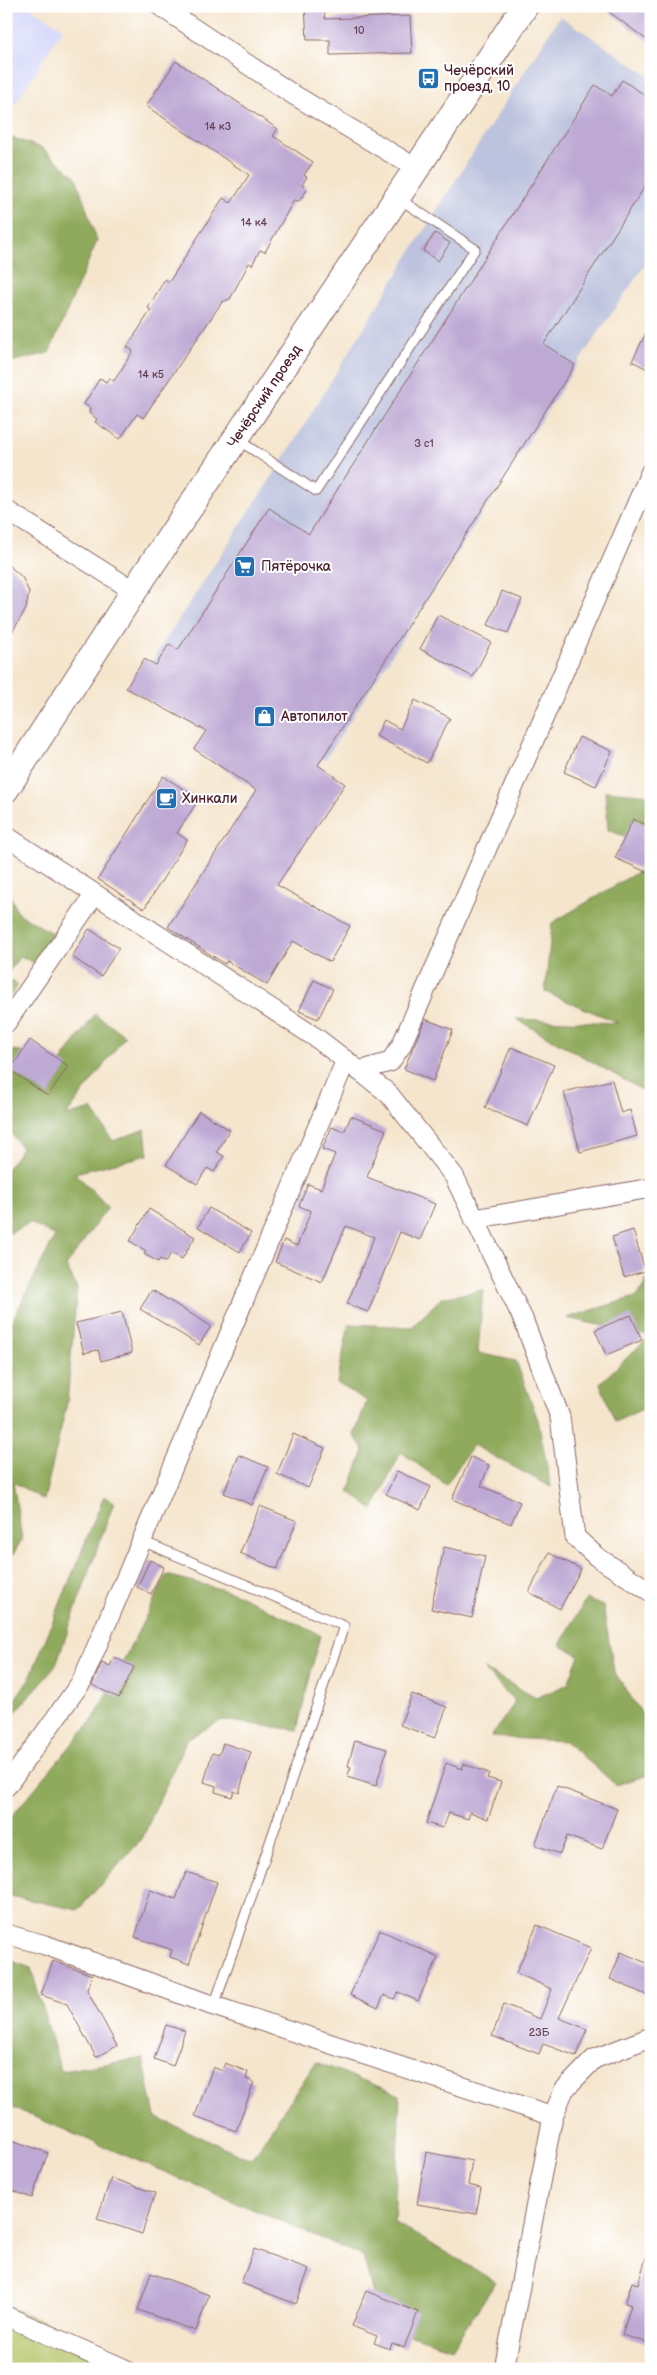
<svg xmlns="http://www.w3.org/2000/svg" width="657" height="2375" font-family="'Balsamiq Sans',sans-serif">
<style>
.built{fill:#d5d8f9}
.industrial{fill:#bdc3de}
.green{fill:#b4c568;stroke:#7f724a}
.forest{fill:#8faa5c;stroke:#6c6444}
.building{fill:#bea9d4}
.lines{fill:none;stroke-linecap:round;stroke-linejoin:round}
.service-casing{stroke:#866463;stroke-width:11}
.minor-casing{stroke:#866463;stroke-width:21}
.secondary-casing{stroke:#866463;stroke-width:28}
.service{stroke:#fff;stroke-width:9}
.minor{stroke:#fff;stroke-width:19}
.secondary{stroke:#fff;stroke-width:26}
.labels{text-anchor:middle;stroke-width:4;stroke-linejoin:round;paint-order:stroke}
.number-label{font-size:11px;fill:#674255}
.poi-label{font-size:14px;fill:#4a1f2b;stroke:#fff;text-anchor:start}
.street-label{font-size:14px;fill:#4a1f2b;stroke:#fff}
</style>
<rect width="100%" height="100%" fill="#fff"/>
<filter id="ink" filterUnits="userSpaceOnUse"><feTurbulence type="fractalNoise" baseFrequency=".02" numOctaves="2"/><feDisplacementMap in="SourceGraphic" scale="10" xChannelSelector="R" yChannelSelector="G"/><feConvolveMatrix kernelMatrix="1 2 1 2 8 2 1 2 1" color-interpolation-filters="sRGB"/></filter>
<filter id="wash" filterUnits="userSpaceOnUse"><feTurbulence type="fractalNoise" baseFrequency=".0096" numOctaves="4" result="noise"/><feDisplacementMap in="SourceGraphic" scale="20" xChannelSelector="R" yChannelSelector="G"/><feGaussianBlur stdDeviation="1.12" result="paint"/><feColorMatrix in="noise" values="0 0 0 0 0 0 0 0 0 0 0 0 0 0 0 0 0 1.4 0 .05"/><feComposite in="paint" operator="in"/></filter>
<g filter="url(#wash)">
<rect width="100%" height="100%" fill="#f5e5cc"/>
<path class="built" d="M6 6H28L63 28 6 119Z"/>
<path class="industrial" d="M560 16 651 77V256L580 360 325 760 149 665 279 466 431 219Z"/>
<path class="green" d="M6 2306 160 2369H6Z"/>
<path class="forest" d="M7 136 42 148 76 177 97 241 49 353 6 363Z
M605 791 651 795V846L608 830Z
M651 864V1095L516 1019 619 1023 545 992 552 923Z
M6 887 18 913 52 933 37 964 20 956 6 976Z
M6 977 18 985 6 1002Z
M95 1014 125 1036 66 1116 92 1109 113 1141 145 1129 148 1155 75 1173 108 1207 66 1266 77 1288 67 1403 44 1500 13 1482 22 1539 6 1567V1317L12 1321 55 1236 30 1223 6 1235V1170L22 1148 6 1127V1060L14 1050 59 1064Z
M651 1272V1405L615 1422 600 1383 650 1336 567 1318 638 1296Z
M483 1290 478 1353 516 1361 538 1420 551 1487 473 1445 446 1485 401 1452 373 1510 349 1491 364 1450 354 1435 367 1401 337 1383 349 1324 412 1327 441 1298Z
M104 1496 114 1502 55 1667 6 1723V1711L29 1680Z
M167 1575 235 1593 320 1635 297 1730 222 1720 187 1739 142 1839 78 1910 6 1895V1823L94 1718Z
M586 1599 603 1606 614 1671 651 1728V1774L616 1785 565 1741 491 1737 515 1702 484 1669 536 1698 568 1684 579 1655 560 1645Z
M6 1959 31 1968 61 2071 143 2058 155 2117 251 2159 316 2062 400 2095 394 2222 496 2282 452 2348 381 2325 363 2256 6 2105Z"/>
<g id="blocks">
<path class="building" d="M305 6H324L325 19 410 16 412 53 330 55V40H307Z
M601 6H651V43Z
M176 61 278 129 273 136 313 162 304 175 307 177 302 185 307 190 299 201 294 200 265 252 260 250 252 265 249 263 230 299 222 302 143 418 137 414 120 439 95 422 97 419 89 413 90 408 84 404 100 378 106 382 109 378 114 381 133 351 127 347 151 310 148 308 165 279 169 282 223 198 231 203 249 175 146 106Z
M622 80 651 99V177L544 344 575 365 318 765 345 784 277 885 350 926 330 962 293 941 267 985 227 961 225 964 168 927 256 790 194 749 206 731 126 688 144 659 156 665 169 644 178 650 269 508 309 534 595 85 612 96Z
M435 233 450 243 438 261 423 251Z
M651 323V371L632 361Z
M6 563 22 577 29 592 26 609 6 642Z
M502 591 522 599 508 633 488 625Z
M438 615 491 642 473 677 420 649Z
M415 700 450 718 427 763 376 736 384 720 400 729Z
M579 737 612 751 596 786 564 772Z
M163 776 199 799 177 833 187 840 144 909 98 879Z
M633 819 651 827V874L615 858Z
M89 929 119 948 101 976 72 957Z
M314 980 333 989 318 1019 299 1011Z
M425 1019 453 1030 433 1081 404 1069Z
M30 1040 68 1066 48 1096 10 1070Z
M511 1047 554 1065 528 1126 485 1108Z
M612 1080 621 1113 630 1110 637 1136 580 1152 564 1092Z
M199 1111 230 1130 217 1152 224 1156 214 1172 207 1168 197 1184 166 1165Z
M351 1116 386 1130 367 1177 435 1204 420 1240 400 1232 368 1312 347 1304 374 1237 346 1226 322 1282 275 1262 284 1240 297 1246 311 1211 299 1206 308 1184 321 1189 335 1154 322 1149 332 1127 344 1132Z
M209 1208 251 1233 240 1252 198 1227Z
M149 1209 195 1237 182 1259 171 1253 166 1262 160 1259 158 1262 144 1254 146 1251 130 1241Z
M633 1230 645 1271 624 1277 612 1237Z
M152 1290 211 1326 199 1345 140 1309Z
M122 1312 132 1353 101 1361 98 1350 84 1353 76 1323Z
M631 1315 642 1340 606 1355 595 1330Z
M293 1434 325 1448 308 1488 277 1474Z
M239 1455 268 1467 252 1505 224 1493Z
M471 1457 489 1465 481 1486 520 1502 511 1524 452 1499Z
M397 1471 431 1487 420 1510 386 1494Z
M260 1506 297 1521 277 1569 240 1553Z
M444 1547 485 1556 472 1618 431 1609Z
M549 1553 581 1569 560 1609 529 1592Z
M150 1560 164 1567 151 1594 137 1587Z
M114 1657 134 1667 119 1698 92 1685 102 1662 110 1666Z
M412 1694 447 1707 435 1738 400 1725Z
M355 1740 387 1749 376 1786 347 1777 351 1767 348 1766Z
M223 1743 251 1752 239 1793 234 1791 232 1797 215 1792 216 1786 204 1782 212 1753 219 1755Z
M446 1763 462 1769 464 1764 489 1773 487 1778 501 1782 488 1819 470 1812 468 1819 449 1813 443 1828 426 1823Z
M557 1786 617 1809 602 1849 567 1836 560 1854 535 1845Z
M186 1872 217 1882 189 1964 170 1957 172 1950 135 1937 150 1890 176 1899Z
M537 1925 591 1948 559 2018 587 2029 576 2056 543 2044 539 2054 492 2036 504 2004 540 2019 552 1989 516 1973Z
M380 1930 438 1957 418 2001 398 1992 394 1999 384 1995 378 2008 350 1995Z
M621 1952 651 1965V1997L610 1979Z
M53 1961 92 1975 87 1990 117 2046 96 2057 67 2004 41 1995Z
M166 2025 185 2031 173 2066 154 2059Z
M225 2063 248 2072 246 2079 254 2082 236 2131 195 2116 213 2067 222 2071Z
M6 2138 48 2153 32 2198 6 2188Z
M426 2152 472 2161 468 2185 481 2188 476 2214 417 2204Z
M111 2178 155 2193 142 2234 97 2219Z
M254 2249 309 2269 296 2304 241 2283Z
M647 2255 651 2256V2344L622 2335 631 2305 625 2303 632 2282 638 2284Z
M151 2273 209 2295 196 2331 138 2310Z
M366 2291 418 2312 404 2348 392 2343 390 2349 374 2343 377 2336 352 2326Z"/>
</g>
</g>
<g filter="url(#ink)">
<use href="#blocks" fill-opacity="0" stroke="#866463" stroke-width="1"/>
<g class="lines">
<defs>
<path id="service" d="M238 440 316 491 475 249 398 198
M142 1541 344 1626 214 2006"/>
<path id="minor" d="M160 6 289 92 416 168
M6 510 134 591
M6 836 318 1039 388 1093 454 1176 523 1319 560 1417 575 1537 597 1557 651 1592
M6 1023 95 894
M359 1071 390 1062 401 1046 651 471
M474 1219 651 1188
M6 1787 82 1681 346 1060
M6 1934 45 1945 214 2006 553 2116
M6 2316 125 2369
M504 2369 553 2116 564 2090 594 2059 651 2037"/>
<path id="secondary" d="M6 789 134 591 525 6"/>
</defs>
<use href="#service" class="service-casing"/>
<use href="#minor" class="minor-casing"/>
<use href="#secondary" class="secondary-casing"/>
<use href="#service" class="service"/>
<use href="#minor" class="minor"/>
<use href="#secondary" class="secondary"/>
</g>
</g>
<defs>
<symbol id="bus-square" viewBox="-11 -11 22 22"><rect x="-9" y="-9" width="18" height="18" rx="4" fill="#1f6fb2" stroke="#fff"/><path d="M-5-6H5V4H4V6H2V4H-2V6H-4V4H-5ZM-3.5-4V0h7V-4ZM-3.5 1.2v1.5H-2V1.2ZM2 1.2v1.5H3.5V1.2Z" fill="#fff"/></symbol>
<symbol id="supermarket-square" viewBox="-11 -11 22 22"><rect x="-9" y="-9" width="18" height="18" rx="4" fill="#1f6fb2" stroke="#fff"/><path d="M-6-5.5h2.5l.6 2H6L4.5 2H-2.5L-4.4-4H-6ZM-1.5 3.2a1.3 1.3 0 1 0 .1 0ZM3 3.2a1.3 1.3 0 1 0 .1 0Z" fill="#fff"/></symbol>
<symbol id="shop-square" viewBox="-11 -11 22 22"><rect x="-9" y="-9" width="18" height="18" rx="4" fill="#1f6fb2" stroke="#fff"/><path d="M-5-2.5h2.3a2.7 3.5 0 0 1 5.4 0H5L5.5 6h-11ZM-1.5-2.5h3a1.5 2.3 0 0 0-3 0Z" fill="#fff"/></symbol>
<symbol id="cafe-square" viewBox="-11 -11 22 22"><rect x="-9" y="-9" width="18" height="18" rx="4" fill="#1f6fb2" stroke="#fff"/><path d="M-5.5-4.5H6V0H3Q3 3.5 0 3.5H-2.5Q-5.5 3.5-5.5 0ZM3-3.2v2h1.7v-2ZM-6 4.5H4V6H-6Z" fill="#fff"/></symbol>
</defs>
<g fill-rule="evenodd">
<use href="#bus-square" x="416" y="66" width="25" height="25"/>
<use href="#supermarket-square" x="232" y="554" width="25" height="25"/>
<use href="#shop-square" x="252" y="704" width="25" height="25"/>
<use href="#cafe-square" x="154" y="786" width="25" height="25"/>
</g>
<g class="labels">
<g class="number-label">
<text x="359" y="34">10</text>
<text x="218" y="130">14 к3</text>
<text x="254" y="226">14 к4</text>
<text x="151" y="378">14 к5</text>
<text x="424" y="447">3 с1</text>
<text x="539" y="2036">23Б</text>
</g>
<g class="poi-label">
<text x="444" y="75">Чечёрский<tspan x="444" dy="16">проезд, 10</tspan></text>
<text x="261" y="571">Пятёрочка</text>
<text x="281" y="721">Автопилот</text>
<text x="182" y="803">Хинкали</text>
</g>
<g class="street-label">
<text transform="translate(264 396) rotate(-56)" y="5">Чечёрский проезд</text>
</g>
</g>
<rect width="657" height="2375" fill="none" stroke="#fff" stroke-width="25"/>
</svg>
